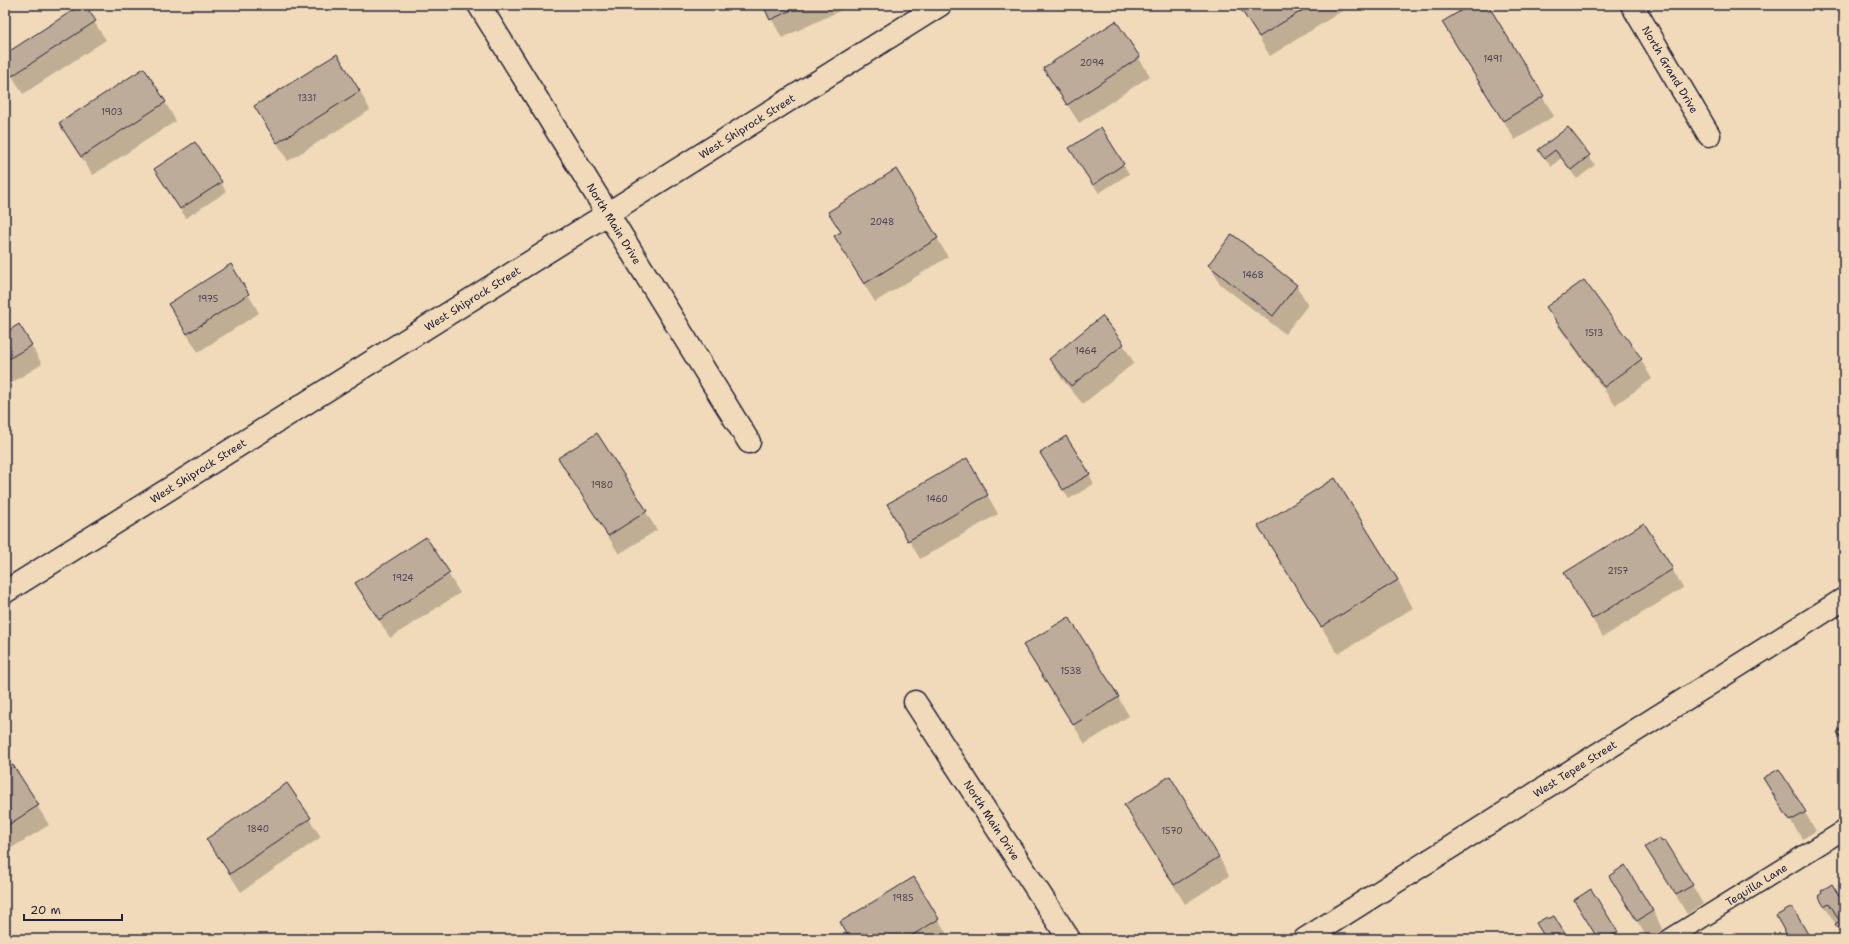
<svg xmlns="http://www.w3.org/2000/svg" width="1849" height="944" font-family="'Shantell Sans',sans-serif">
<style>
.shadow{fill:#0003}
.building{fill:#bdac9a;stroke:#22223b}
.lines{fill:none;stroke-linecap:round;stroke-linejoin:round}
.lane-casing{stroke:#22223b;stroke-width:21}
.street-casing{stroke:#22223b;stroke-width:25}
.lane{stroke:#f0dab9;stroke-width:18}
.street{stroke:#f0dab9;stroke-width:22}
.labels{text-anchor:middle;stroke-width:3;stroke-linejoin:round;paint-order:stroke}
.number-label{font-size:9px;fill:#494453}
.street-label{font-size:11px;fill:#22223b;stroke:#f0dab9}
</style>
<rect width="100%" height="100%" fill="#f0dab9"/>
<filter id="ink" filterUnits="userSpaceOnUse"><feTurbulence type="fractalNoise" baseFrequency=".025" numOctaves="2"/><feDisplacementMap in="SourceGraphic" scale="8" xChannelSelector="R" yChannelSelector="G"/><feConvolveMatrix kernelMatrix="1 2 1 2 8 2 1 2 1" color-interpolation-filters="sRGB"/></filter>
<g filter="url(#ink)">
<path class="shadow" d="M83 5 106 40 23 94 5 64V55Z
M631 5H637L633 8Z
M764 5H844L846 8 782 38Z
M1239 5H1345L1347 8 1270 56Z
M1472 5H1487L1554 116 1515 140 1455 41Z
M1116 22 1150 76 1079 123 1056 87Z
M360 91 370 110 288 161 255 106Z
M165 102 176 121 93 175 71 142Z
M1567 128 1595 165 1577 179 1561 158 1551 167 1540 150Z
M1100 129 1129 174 1099 193 1075 157Z
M161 179 221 182 226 192 186 218Z
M830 213 937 238 948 257 875 302 835 237 841 233Z
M1233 236 1297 286 1308 305 1285 334 1220 284 1210 265Z
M248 294 259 313 198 352 169 305Z
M1547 307 1641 360 1652 379 1615 405 1558 326Z
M5 334 31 345 42 364 5 387Z
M1123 344 1134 363 1083 404 1061 378 1050 359Z
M597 434 657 530 619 554 559 458Z
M967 459 998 514 920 559 888 504Z
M1046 462 1089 474 1094 484 1069 499Z
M1259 526 1398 580 1413 608 1338 654Z
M426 538 460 593 390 638 368 602Z
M1672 569 1683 588 1603 637 1576 592Z
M1036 664 1118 697 1129 716 1085 744Z
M13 766 49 825 5 852V771Z
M1779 770 1816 831 1802 839 1776 797Z
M287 785 321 837 241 892 207 839Z
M1136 824 1219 857 1229 876 1185 904Z
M1658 866 1692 885 1703 904 1687 914Z
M1590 890 1617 933 1621 939H1598Z
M1621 895 1653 911 1663 930 1648 939Z
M1819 896 1844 906V937L1830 915Z
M938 919 949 938 947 939H851Z"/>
<path class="building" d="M81 5H85L96 21 12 76 5 65V54Z
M763 5H802L770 20Z
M1238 5H1311L1259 37Z
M1470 5H1488L1544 96 1503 121 1442 22Z
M1116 21 1140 57 1067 105 1043 68Z
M337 54 360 91 277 143 254 106Z
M144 68 166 102 81 157 59 123Z
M1101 127 1124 164 1093 185 1069 148Z
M1568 127 1590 155 1571 170 1555 150 1545 158 1538 150Z
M195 142 222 182 180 209 154 169Z
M896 169 938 238 864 284 834 236 841 232 828 212Z
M1232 234 1297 285 1273 316 1208 265Z
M231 264 249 294 187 334 168 304Z
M1584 280 1642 359 1604 387 1546 307Z
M1102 316 1124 344 1071 386 1049 359Z
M19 324 32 345 5 361V333Z
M597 433 647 511 608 536 558 458Z
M1066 436 1090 474 1063 490 1040 453Z
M967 458 988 495 908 541 887 504Z
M1335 478 1398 580 1321 627 1258 526Z
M1644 523 1673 569 1592 619 1564 573Z
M426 537 450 573 379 620 355 583Z
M1069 617 1119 697 1073 725 1023 645Z
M1844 727V744L1837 732Z
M13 765 39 805 5 827V770Z
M1779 769 1806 812 1790 821 1763 778Z
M1170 776 1219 857 1174 885 1124 805Z
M287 783 311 818 230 874 206 839Z
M1660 838 1662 842 1665 840 1693 885 1676 895 1645 847Z
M1625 865 1653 911 1637 921 1609 876Z
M914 877 939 919 906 939H850L840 922Z
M1832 884 1844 904V931L1841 933 1835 924 1840 921 1829 903 1824 906 1818 896 1822 893 1821 891Z
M1591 889 1618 932 1607 939H1598L1574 900Z
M1792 907 1811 939H1789L1776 916Z
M1554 916 1568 939H1546L1536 923 1547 917 1548 919Z"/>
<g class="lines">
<defs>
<g id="lane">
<path id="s1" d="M1669 939 1844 830"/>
</g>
<g id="street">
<path id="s2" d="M479 5 749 442"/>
<path id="s3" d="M1632 5 1709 135"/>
<path id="s4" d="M5 592 940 5"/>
<path id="s5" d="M915 702 1069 939"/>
<path id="s6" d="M1305 939 1844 599"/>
</g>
</defs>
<use href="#lane" class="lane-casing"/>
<use href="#street" class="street-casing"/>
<use href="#lane" class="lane"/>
<use href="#street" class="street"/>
</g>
</g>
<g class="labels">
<g class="number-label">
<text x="1493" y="62">1491</text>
<text x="1092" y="66">2094</text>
<text x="307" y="101">1331</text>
<text x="112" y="115">1903</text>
<text x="882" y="225">2048</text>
<text x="1253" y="278">1468</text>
<text x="208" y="302">1975</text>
<text x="1594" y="336">1513</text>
<text x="1086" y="354">1464</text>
<text x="602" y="488">1980</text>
<text x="937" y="502">1460</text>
<text x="1618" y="574">2157</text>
<text x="403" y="581">1924</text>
<text x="1071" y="674">1538</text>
<text x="258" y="832">1840</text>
<text x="1172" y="834">1570</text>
<text x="903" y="901">1985</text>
</g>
<g class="street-label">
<text dy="4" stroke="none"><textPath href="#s3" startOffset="75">North Grand Drive</textPath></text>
<text dy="4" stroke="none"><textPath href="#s4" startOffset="876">West Shiprock Street</textPath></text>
<text dy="4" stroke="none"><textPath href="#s2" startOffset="257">North Main Drive</textPath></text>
<text dy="4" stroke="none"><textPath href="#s4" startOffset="552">West Shiprock Street</textPath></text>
<text dy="4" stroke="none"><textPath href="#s4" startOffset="228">West Shiprock Street</textPath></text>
<text dy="4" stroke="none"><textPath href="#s6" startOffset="319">West Tepee Street</textPath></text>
<text dy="4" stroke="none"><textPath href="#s5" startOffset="141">North Main Drive</textPath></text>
<text dy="4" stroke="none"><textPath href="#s1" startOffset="103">Tequilla Lane</textPath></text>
</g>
</g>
<rect width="1849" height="944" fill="none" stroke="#f0dab9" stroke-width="20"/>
<rect x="10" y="10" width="1829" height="924" fill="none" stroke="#22223b" stroke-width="1.5" filter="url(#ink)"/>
<path d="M24 914v6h98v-6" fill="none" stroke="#22223b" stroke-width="2"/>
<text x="30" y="914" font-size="12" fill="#22223b" stroke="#f0dab9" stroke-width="3" paint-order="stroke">20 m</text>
</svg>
